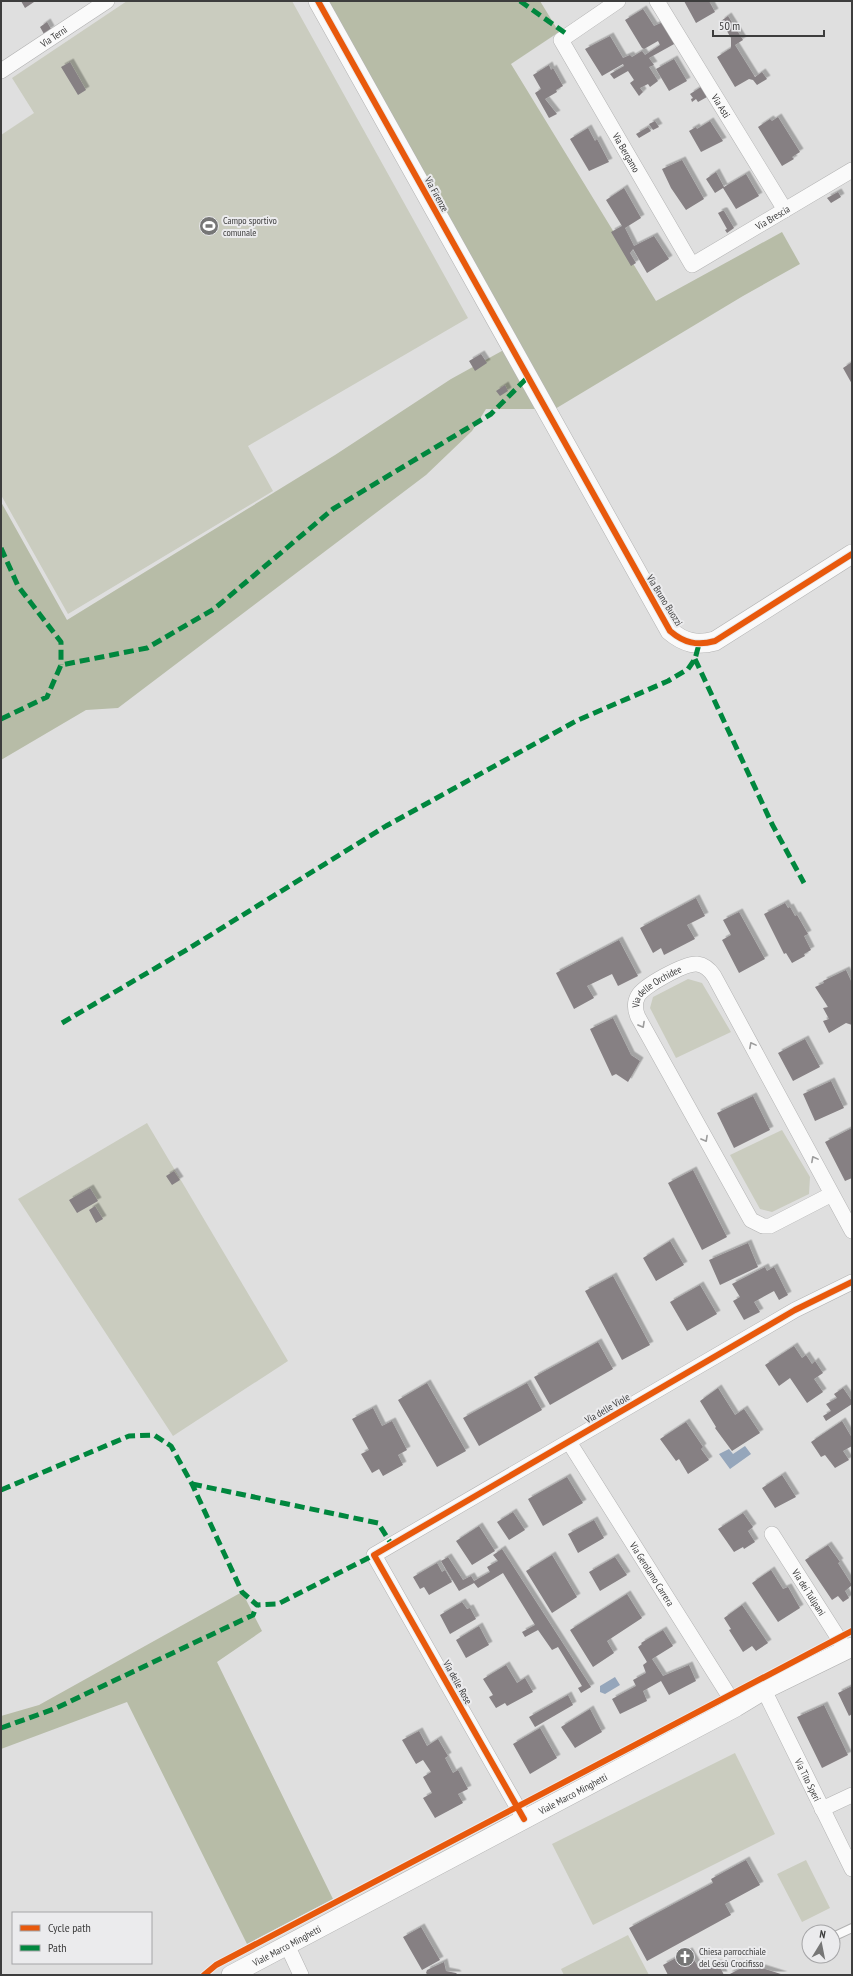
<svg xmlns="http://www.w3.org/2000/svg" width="853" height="1976" font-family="'PT Sans Narrow',sans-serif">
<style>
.green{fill:#caccbf}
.forest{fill:#b7bca7}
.water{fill:#95a6bb}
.building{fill:#868083;filter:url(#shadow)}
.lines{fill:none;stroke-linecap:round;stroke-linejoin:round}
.service-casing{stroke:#b2b2b2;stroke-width:10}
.minor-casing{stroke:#b2b2b2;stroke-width:16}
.tertiary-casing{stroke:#b2b2b2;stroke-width:20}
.service{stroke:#fafafa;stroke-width:8}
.minor{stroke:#fafafa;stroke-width:15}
.tertiary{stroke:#fafafa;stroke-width:19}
.quiet{stroke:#00873e;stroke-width:5;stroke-dasharray:10 5;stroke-linecap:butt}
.cycleway-casing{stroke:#ebebed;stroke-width:8}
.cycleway{stroke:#e8590c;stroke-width:6}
.oneway{stroke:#9c9c9c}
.labels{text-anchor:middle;stroke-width:4;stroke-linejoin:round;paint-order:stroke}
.street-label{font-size:10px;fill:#3d3d3d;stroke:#ebebed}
.poi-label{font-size:10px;fill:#3d3d3d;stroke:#ebebed;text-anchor:start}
</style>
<defs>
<filter id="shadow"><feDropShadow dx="3.5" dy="-3.5" stdDeviation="0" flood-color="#0004"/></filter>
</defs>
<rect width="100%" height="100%" fill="#dfdfdf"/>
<path class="green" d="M127 1H292L468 318 248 446 273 491 68 614 1 495V135L34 113 12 78Z
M688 979 702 983 731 1032 676 1058 650 1008 653 997Z
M147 1123 288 1361 173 1436 18 1199Z
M782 1130 810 1177 809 1194 772 1212 760 1209 730 1155Z
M735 1753 775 1834 593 1925 552 1844Z
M806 1860 830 1908 802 1922 777 1874Z
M628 1935 649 1975H564L561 1969Z"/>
<path class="forest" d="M326 1H540L559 32 511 64 656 301 782 232 800 264 743 296 555 409H486L472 431 426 475 118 708 86 710 1 760V502L67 620 335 455 451 379 518 342Z
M242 1592 262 1631 217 1662 333 1899 247 1944 127 1702 1 1749V1716L39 1705Z"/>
<path class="water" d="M745 1446 751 1454 730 1469 719 1454 729 1449 733 1454Z
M615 1677 620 1685 605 1694 600 1692V1686Z"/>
<path class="building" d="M21 1H33L34 2 25 8Z
M684 1H709L715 12 696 23Z
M643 9 654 26 663 22 676 43 649 58 654 65 649 67 658 81 650 87 648 84 640 88 643 92 639 96 630 83 634 80 628 71 614 79 610 74 624 66 623 64 602 76 585 49 610 36 623 58 630 55 632 57 642 51 645 55 660 45 658 41 644 49 642 48 625 20Z
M728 16 743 40 735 45 755 77 762 72 767 79 757 85 753 80 749 79 735 87 717 57 731 48V38L721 21Z
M47 22 51 29 44 34 40 27Z
M674 59 687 81 669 91 656 69Z
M70 62 86 90 78 95 61 67Z
M549 65 551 70 553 68 563 86 556 90 557 92 545 99 557 114 549 118 535 93 541 89 533 75Z
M701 87 707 97 698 102 696 99 692 102 691 99 693 98 690 94Z
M778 117 800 152 792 157 794 159 782 166 758 127 770 119 772 121Z
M655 121 659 127 653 130 649 124Z
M710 121 723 141 701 152 689 131 696 127 697 129Z
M648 127 651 131 639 138 636 134Z
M588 128 595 141 597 139 609 162 589 171 570 139Z
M682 160 704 199 686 210 671 188 662 169Z
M716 172 724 187 746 174 759 196 736 209 723 188 715 193 706 179Z
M624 188 641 218 625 228 634 246 654 236 669 259 647 273 633 249 630 253 636 263 631 266 611 232 622 226 606 200Z
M838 192 841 197 831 203 827 198Z
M722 211H724L734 228 727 233 725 230 727 229 718 213Z
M481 354 487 363 475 371 469 361Z
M852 362V384L843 368Z
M505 385 508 391 500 396 496 391Z
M696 898 705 916 687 925 695 939 664 955 661 948 653 953 640 928Z
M785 903 788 908 790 907 795 916 797 915 808 934 804 936 811 950 804 954 805 956 792 963 786 953 784 954 764 914Z
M739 912 765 959 739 973 722 940 731 935 723 920Z
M619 940 638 976 618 986 612 974 587 986 594 998 574 1009 556 973Z
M846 970 852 983V1025L846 1023 829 1033 823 1021 829 1019 823 1008 828 1007 815 987 824 983 823 981Z
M613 1018 631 1055 640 1061 628 1082 616 1074 612 1076 590 1029Z
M805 1039 820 1067 793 1081 778 1053Z
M831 1081 844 1108 815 1121 803 1094Z
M753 1096 770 1130 734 1148 717 1113Z
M852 1128V1178L845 1181 825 1142Z
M693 1170 727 1237 702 1250 668 1183Z
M174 1171 180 1180 172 1185 166 1176Z
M90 1188 98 1201 77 1213 69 1200Z
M95 1206 103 1219 96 1223 89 1210Z
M670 1241 684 1265 656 1281 643 1258Z
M748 1243 758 1267 720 1285 709 1260Z
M765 1267 767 1271 774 1267 788 1295 779 1300 774 1291 754 1302 760 1312 744 1320 733 1301 740 1297 732 1284Z
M613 1276 650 1345 622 1360 585 1291Z
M700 1285 717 1314 687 1331 670 1302Z
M598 1342 613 1369 550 1405 534 1377Z
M794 1346 802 1358 806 1355 812 1364 815 1361 823 1373 814 1379 823 1392 807 1403 790 1378 779 1386 765 1365Z
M427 1383 466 1451 437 1467 398 1400Z
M527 1383 542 1410 479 1446 463 1418Z
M718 1388 735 1415 744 1409 760 1433 732 1451 715 1428 716 1427 700 1401Z
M843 1388 852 1401V1404L826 1421 823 1416 831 1411 826 1404 837 1398 834 1394Z
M373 1408 382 1426 392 1421 407 1450 398 1455 403 1465 383 1476 379 1469 372 1473 361 1454 369 1450 352 1419Z
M842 1421 852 1438V1446L843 1451 849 1460 835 1468 825 1455 821 1457 811 1442Z
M686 1422 703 1447 701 1449 709 1460 688 1474 679 1459 676 1461 660 1439Z
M782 1475 796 1497 775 1508 762 1488Z
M567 1477 583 1503 543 1526 528 1499Z
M513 1512 525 1530 509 1540 497 1522Z
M743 1513 753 1527 748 1531 755 1542 744 1549 743 1547 734 1552 718 1529Z
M594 1520 604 1538 578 1553 568 1534Z
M479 1526 495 1551 472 1565 456 1541Z
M828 1545 840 1562 838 1563 852 1585 845 1591 849 1598 843 1602 838 1596 832 1600 805 1560Z
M502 1549 591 1687 581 1693 578 1688 582 1686 558 1647 552 1650 538 1630 525 1637 522 1632 535 1625 503 1573 478 1588 474 1583 459 1591 441 1561 448 1557 463 1580 471 1576 474 1581 490 1572 487 1567 498 1561 493 1555Z
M552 1555 577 1597 552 1613 526 1571Z
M615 1557 627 1575 600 1591 589 1572Z
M437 1563 442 1572 445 1570 452 1582 429 1595 424 1587 420 1589 413 1577Z
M771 1570 783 1589 788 1587 800 1608 778 1622 752 1583Z
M627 1594 642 1618 607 1641 614 1653 593 1667 570 1630Z
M462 1602 467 1609 470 1608 476 1619 450 1634 440 1615Z
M742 1605 768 1643 756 1651 752 1646 743 1652 729 1630 731 1629 724 1618Z
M479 1626 489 1645 466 1658 456 1640Z
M663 1630 673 1646 652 1659 663 1676 689 1665 696 1681 669 1695 661 1681 643 1691 647 1701 620 1714 612 1699 636 1686 633 1680 646 1673 643 1665 647 1662 638 1647 642 1644 641 1643Z
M506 1665 517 1683 525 1678 533 1692 507 1706 505 1703 496 1708 489 1697 493 1695 483 1679Z
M852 1686V1714L849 1716 838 1693Z
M568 1695 573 1705 535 1727 529 1717Z
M824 1705 848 1755 822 1768 797 1717Z
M590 1709 602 1732 575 1748 561 1727Z
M540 1728 557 1758 530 1774 513 1744Z
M419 1731 427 1746 438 1739 448 1756 445 1758 453 1773 458 1770 468 1789 458 1794 463 1803 435 1818 423 1798 432 1793 423 1777 431 1772 423 1760 416 1764 402 1740Z
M746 1860 760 1885 725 1904 731 1915 647 1961 629 1928 713 1883 711 1879Z
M421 1927 440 1960 422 1970 403 1937Z
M689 1951 700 1970 718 1963 724 1975H668L663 1965Z
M444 1962 446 1971 456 1973 458 1975H428L426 1973 427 1970Z
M749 1964 784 1975H728Z"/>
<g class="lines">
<defs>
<path id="service" d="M837 1935 852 1928"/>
<g id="minor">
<path id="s1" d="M618 1 561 40 692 265 852 170"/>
<path id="s2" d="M657 1 785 210"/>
<path id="s3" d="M1 71 107 1"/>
<path id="s4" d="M832 1194 770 1226H763L751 1220 638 1017C635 1010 634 1003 638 996 643 986 685 963 697 964 705 965 710 970 714 976L852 1231"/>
<path id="s5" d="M569 1442 736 1707"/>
<path id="s6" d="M772 1534 846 1650"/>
<path id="s7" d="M764 1690 852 1869"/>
<path d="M822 1809 852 1795"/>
<path d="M524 1819 374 1555 795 1310 852 1282"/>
<path d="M287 1945 301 1975"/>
</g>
<g id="tertiary">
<path d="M318 1 670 631C684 643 697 646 715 641L852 554"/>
<path id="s8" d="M231 1975 736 1707 764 1690 852 1647"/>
</g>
</defs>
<use href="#service" class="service-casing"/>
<use href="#minor" class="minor-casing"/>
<use href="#tertiary" class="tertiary-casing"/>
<use href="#service" class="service"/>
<use href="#minor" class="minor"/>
<use href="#tertiary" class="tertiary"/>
<path class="quiet" d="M520 1 568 35
M1 548 18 586 61 642V665
M695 659 772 824 804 883
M1 719 47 697 61 665 147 648 214 609 333 509 491 414 528 377
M62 1023 188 949 386 826 576 721 668 681 688 669 695 659 699 644
M192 1484 378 1523 392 1545
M1 1490 129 1436 154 1435 171 1446 192 1484 242 1592 257 1605 278 1604 374 1555
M1 1728 54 1709 253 1615 257 1605"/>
<defs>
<path id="cycleway" d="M318 1 670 631C684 643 697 646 715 641L852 554
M524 1819 374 1555 795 1310 852 1282
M204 1975 216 1965 852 1631"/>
</defs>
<use href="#cycleway" class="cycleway-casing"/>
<use href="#cycleway" class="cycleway"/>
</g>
<defs><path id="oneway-chevron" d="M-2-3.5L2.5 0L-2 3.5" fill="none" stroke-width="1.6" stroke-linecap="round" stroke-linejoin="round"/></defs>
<g class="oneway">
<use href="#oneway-chevron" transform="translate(642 1025) rotate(61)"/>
<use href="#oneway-chevron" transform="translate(752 1045) rotate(-118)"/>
<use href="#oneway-chevron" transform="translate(705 1139) rotate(61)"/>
<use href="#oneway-chevron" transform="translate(814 1159) rotate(-118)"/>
</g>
<defs>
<symbol id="stadium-disc" viewBox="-11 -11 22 22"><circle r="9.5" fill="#767676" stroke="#ebebed"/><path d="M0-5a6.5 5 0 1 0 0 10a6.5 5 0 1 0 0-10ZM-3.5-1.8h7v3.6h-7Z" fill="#fff"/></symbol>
<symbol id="church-disc" viewBox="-11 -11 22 22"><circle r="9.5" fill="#767676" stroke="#ebebed"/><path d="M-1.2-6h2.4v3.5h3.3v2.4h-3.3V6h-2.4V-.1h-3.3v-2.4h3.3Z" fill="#fff"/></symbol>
</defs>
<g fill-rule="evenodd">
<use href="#stadium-disc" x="198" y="215" width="22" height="22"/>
<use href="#church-disc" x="674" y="1946" width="22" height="22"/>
</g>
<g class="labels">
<g class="street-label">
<text dy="4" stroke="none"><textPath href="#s3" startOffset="63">Via Terni</textPath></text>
<text dy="4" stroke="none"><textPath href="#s2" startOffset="123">Via Asti</textPath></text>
<text dy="4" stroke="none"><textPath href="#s1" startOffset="199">Via Bergamo</textPath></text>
<text transform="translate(437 194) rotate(61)" y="4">Via Firenze</text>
<text dy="4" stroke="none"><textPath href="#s1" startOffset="423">Via Brescia</textPath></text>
<text transform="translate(665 600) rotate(58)" y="4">Via Bruno Buozzi</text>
<text dy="4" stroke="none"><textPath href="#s4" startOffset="364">Via delle Orchidee</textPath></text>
<text transform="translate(607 1408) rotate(-30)" y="4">Via delle Viole</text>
<text dy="4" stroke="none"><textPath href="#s5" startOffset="156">Via Gerolamo Carrera</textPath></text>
<text dy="4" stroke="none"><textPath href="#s6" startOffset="69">Via dei Tulipani</textPath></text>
<text transform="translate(458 1682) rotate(61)" y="4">Via delle Rose</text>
<text dy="4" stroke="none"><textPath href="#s7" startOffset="100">Via Tito Speri</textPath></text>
<text dy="4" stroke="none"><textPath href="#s8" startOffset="387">Viale Marco Minghetti</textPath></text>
<text dy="4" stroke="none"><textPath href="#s8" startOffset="63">Viale Marco Minghetti</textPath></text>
</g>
<g class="poi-label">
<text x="223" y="224">Campo sportivo<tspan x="223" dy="12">comunale</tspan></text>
<text x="699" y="1955">Chiesa parrocchiale<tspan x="699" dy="12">del Gesù Crocifisso</tspan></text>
</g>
</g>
<rect width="853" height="1976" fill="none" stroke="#3d3d3d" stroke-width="4"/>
<rect x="12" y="1912" width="140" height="52" fill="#ebebed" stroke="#a5a5a7"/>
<rect x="20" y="1925" width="20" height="6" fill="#e8590c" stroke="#a5a5a7"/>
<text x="48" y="1932" font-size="12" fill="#3d3d3d">Cycle path</text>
<rect x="20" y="1945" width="20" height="6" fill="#00873e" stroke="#a5a5a7"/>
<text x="48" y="1952" font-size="12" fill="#3d3d3d">Path</text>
<g transform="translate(821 1944) rotate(10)"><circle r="19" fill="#ebebed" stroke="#a5a5a7"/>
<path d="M0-3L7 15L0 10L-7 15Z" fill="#767676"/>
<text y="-6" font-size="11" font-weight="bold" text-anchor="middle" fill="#3d3d3d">N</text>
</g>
<path d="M713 30v6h111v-6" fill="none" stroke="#3d3d3d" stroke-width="2"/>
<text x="719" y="30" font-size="12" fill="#3d3d3d" stroke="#ebebed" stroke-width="3" paint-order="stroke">50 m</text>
</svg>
